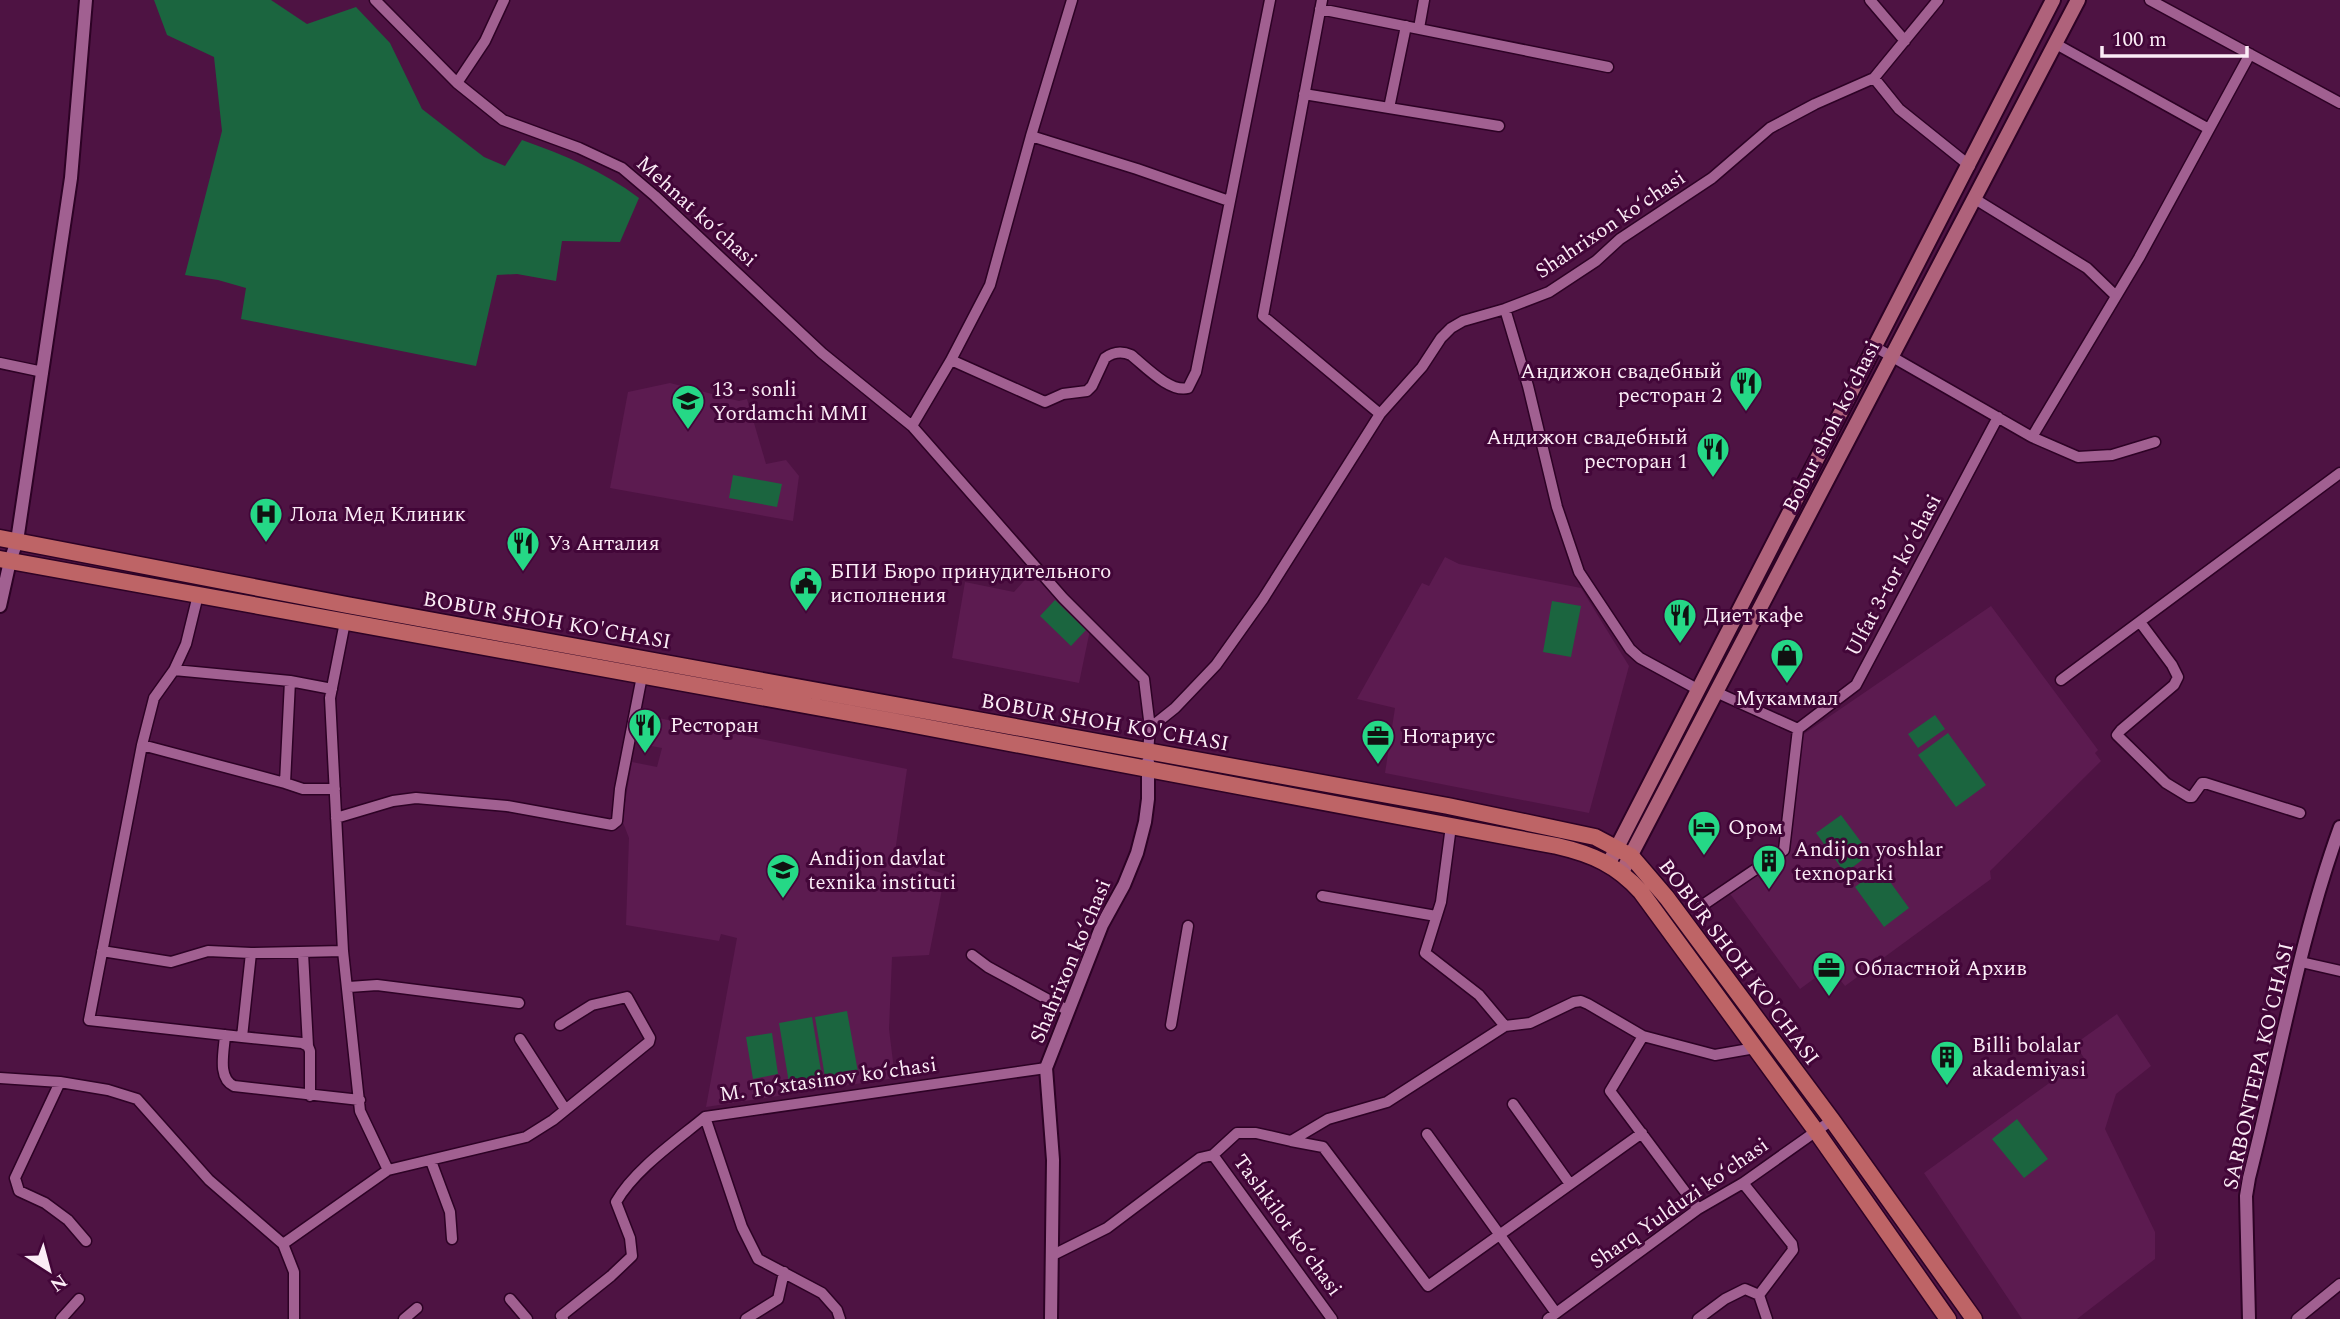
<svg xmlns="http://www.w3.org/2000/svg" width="2340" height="1319" font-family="Spectral,serif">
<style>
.built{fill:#5c1b50}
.green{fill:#1b653f}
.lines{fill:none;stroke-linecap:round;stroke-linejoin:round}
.minor-casing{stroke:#2d0225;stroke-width:13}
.tertiary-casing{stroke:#2d0225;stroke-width:16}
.secondary-casing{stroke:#2d0225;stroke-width:18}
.primary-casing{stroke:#2d0225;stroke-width:19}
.minor{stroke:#a16091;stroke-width:10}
.tertiary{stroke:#a16091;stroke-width:12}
.secondary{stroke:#af627b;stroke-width:14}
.primary{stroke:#be6466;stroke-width:16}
.labels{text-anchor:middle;stroke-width:6;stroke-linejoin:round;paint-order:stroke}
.street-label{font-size:21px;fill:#fbecf6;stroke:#420638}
.poi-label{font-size:21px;fill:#fbecf6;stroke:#420638;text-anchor:start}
</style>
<rect width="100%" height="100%" fill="#4e1343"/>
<path class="built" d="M670 383 739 401 747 399 766 464 786 460 799 476 793 521 610 488 628 392Z
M1445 557 1459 564 1581 588 1629 666 1589 813 1385 773 1395 708 1357 699 1422 583 1429 586Z
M1032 572 1090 630 1079 683 952 658 965 582 1014 592Z
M1991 606 2098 750 2095 753 2101 761 1990 871 1991 879 1845 986 1830 967 1800 989 1728 891 1786 849 1798 738Z
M639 714 907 769 894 859 945 874 929 955 892 957 889 1029 895 1078 706 1107 737 938 721 934 719 941 626 925 629 838 622 820 632 762 657 767 662 748 635 743Z
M2117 1014 2151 1066 2116 1094 2105 1129 2155 1232V1259L2077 1319H2022L1924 1173 2084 1058 2075 1044Z"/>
<path class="green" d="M154 0H271L307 24 356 7 390 43 422 109 484 157 505 166 522 140C564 155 603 171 639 198L620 242 562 241 556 281 517 274 497 275 476 366 241 319 246 288 218 280 185 275 222 131 214 57 167 35Z
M733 475 782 484 777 507 729 498Z
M1055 600 1086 630 1071 646 1040 616Z
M1552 601 1581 606 1571 657 1543 652Z
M1935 715 1945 729 1918 748 1908 734Z
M1948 733 1986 785 1956 807 1918 755Z
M1841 815 1870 854 1845 873 1816 833Z
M1880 868 1909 908 1884 927 1855 887Z
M847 1011 858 1072 825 1077 815 1017Z
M812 1017 822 1077 789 1083 779 1023Z
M772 1033 778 1074 753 1079 746 1037Z
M2017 1119 2048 1159 2024 1178 1992 1139Z"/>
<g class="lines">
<defs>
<path id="minor" d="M375 0 457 83 503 120 579 148 622 168 655 196 822 353 912 426
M1072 0 1031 136 990 285 951 360 912 426 1063 598 1144 679 1150 728 1148 752
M1322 0 1263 316 1380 414
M1870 0 1905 41
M2150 0 2340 103
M1320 9 1608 67
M1419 28 1424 0
M2056 44 2209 129
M1874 78 1899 109 1970 166
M457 83 485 41 504 0
M1304 94 1389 108 1406 26
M1389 108 1499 126
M1031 136 1137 169 1229 201
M1975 199 2087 268 2116 296
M1505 309 1528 386 1557 507 1579 572 1630 649 1640 658 1699 690
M1875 347 2032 437 2139 258 2250 54
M951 360 1045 402 1063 394 1087 391 1092 386 1105 358C1113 352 1122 351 1131 355 1145 366 1170 393 1188 388L1196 372 1270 0
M0 363 43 372
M2032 437 2078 457 2112 455 2155 442
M2140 622 2172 665 2178 677 2174 685 2121 730 2117 735 2166 783 2189 797H2192L2202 783H2205L2300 813
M174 670 290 681
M2061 680 2340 473
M332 689 290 681 285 783 142 745 89 1020 242 1037 251 953 343 951
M1718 693 1798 729
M1150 728 1175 708 1216 665 1263 599 1380 414 1422 367 1441 338 1451 328 1463 321 1505 309 1549 292 1596 261 1620 239 1712 178 1770 128 1815 104 1874 78 1938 0
M1798 729 1856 685 1998 417
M142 745 154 698 174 670 186 644 198 595
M285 783 303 789H335
M336 818 393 801 416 798 507 806 612 825 617 821 620 789 642 676
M1451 826 1441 902 1425 953 1479 995 1505 1026
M1322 896 1436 916
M1700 907 1784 850 1798 729
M102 951 171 962 208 951 251 953
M303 953 308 1046
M972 955 988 967 1067 1010
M2301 962 2340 971
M349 987 377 985 519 1003
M1171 1025 1188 926
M225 1035C224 1052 217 1078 234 1086L360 1100
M1643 1036 1610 1091 1698 1209
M242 1037 302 1043 308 1046 310 1051V1096
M520 1039 565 1109
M0 1078 60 1082 108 1090 137 1099 209 1180 283 1244 294 1272V1319
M60 1082 15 1178 19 1191 45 1203 68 1220 86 1241
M1513 1104 1570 1184
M705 1117 1046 1068
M705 1117 742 1227 758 1259 822 1293 837 1310 840 1319
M1427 1134 1556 1313
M1291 1141 1323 1147 1428 1286 1642 1133
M1213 1155 1332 1319
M431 1161 450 1212 452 1239
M388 1170 526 1137 553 1120 649 1042 650 1038 627 997 592 1005 560 1025
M1743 1183 1792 1244 1793 1250 1759 1295 1767 1319
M283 1244 388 1170 360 1111 343 951 330 698 345 622
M1053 1255 1107 1228 1200 1158 1213 1155 1237 1133H1256L1291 1141 1328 1119 1387 1102 1505 1026 1530 1023 1574 1002 1581 1001 1588 1004 1643 1036 1715 1055 1755 1048
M510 1299 527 1319
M61 1319 79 1299
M404 1319 417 1308
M563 1319 561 1316 611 1276 632 1256 630 1238 616 1202C634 1170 676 1141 705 1117
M746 1319 778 1299 784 1272
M1548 1319 1698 1209 1743 1183 1832 1120
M1698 1319 1725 1299 1745 1289 1759 1295
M2297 1319 2340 1284"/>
<path id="tertiary" d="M0 606 10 561 17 541 71 178 86 0
M1051 1319 1053 1160 1046 1068 1102 925 1124 885 1137 853 1145 822 1148 799V762
M2249 1319 2246 1196 2249 1178C2279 1061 2299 940 2340 827"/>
<path id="secondary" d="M1609 863 2053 0
M1622 872 2078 0"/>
<path id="primary" d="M0 538 347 605 1448 806 1595 837 1631 856 1667 898 1832 1120 1974 1319
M0 559 893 721 1557 846C1592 854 1617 865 1641 892L1816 1131 1948 1319"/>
</defs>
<use href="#minor" class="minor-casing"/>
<use href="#tertiary" class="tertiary-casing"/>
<use href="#secondary" class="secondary-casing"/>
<use href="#primary" class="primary-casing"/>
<use href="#minor" class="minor"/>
<use href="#tertiary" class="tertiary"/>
<use href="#secondary" class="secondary"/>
<use href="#primary" class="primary"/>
</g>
<defs>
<symbol id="restaurant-pin" viewBox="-11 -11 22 30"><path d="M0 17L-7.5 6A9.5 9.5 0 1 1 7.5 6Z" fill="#25d886" stroke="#420638"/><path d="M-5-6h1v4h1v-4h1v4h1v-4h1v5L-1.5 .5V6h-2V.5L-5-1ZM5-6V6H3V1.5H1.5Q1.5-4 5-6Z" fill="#111"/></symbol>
<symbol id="school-pin" viewBox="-11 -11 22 30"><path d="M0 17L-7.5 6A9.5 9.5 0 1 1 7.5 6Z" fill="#25d886" stroke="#420638"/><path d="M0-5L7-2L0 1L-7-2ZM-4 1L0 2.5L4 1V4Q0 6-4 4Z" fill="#111"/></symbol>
<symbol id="hospital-pin" viewBox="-11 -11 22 30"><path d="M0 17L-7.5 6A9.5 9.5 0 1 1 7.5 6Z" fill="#25d886" stroke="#420638"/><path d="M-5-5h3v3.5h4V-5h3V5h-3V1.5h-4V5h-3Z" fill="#111"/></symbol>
<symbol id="civic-pin" viewBox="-11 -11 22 30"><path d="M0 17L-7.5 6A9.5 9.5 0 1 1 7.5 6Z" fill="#25d886" stroke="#420638"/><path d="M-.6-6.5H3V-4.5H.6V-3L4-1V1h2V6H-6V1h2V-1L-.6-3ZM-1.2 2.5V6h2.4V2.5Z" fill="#111"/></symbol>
<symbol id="shop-pin" viewBox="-11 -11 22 30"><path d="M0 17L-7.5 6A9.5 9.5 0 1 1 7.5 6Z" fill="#25d886" stroke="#420638"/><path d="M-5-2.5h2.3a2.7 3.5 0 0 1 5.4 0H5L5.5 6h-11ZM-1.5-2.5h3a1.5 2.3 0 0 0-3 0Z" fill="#111"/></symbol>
<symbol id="office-pin" viewBox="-11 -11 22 30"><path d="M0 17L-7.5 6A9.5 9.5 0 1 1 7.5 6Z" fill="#25d886" stroke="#420638"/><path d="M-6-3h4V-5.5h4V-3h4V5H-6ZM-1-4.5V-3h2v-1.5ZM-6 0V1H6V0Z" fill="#111"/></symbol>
<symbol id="hotel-pin" viewBox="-11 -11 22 30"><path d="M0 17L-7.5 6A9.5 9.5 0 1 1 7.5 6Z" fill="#25d886" stroke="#420638"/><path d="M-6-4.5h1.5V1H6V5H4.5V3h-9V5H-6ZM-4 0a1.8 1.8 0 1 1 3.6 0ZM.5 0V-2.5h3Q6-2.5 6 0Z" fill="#111"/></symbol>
<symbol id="building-pin" viewBox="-11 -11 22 30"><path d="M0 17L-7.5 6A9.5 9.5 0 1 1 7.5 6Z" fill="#25d886" stroke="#420638"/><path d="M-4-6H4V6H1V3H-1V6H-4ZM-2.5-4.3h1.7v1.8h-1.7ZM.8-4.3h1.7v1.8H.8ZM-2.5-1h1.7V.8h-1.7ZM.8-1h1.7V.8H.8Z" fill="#111"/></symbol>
<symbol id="university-pin" viewBox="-11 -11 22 30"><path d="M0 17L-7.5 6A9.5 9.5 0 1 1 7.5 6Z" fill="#25d886" stroke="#420638"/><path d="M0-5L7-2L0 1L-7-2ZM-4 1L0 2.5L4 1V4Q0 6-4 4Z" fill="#111"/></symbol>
</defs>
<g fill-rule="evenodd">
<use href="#restaurant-pin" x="1727" y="364" width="38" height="52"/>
<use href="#school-pin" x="669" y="382" width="38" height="52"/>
<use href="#restaurant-pin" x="1694" y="430" width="38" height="52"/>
<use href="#hospital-pin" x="247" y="495" width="38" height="52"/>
<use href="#restaurant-pin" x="504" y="524" width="38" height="52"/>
<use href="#civic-pin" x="787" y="564" width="38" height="52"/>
<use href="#restaurant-pin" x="1661" y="596" width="38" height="52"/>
<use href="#shop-pin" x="1768" y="636" width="38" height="52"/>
<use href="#restaurant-pin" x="626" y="706" width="38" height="52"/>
<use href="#office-pin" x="1359" y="717" width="38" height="52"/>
<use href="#hotel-pin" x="1685" y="808" width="38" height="52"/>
<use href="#building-pin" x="1750" y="842" width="38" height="52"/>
<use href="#university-pin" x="764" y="851" width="38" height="52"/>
<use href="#office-pin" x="1810" y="949" width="38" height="52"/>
<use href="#building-pin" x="1928" y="1038" width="38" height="52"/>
</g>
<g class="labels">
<g class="street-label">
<text transform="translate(697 211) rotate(42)" y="7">Mehnat koʻchasi</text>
<text transform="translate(1610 224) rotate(-34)" y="7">Shahrixon koʻchasi</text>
<text transform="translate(1831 426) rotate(-63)" y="7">Bobur shoh koʻchasi</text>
<text transform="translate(1893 575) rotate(-62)" y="7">Ulfat 3-tor koʻchasi</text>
<text transform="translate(547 620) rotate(10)" y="7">BOBUR SHOH KO'CHASI</text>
<text transform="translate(1105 722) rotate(10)" y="7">BOBUR SHOH KO'CHASI</text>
<text transform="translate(1070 961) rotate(-67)" y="7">Shahrixon koʻchasi</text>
<text transform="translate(1739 962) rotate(53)" y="7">BOBUR SHOH KO'CHASI</text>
<text transform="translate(2258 1066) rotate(-77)" y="7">SARBONTEPA KO'CHASI</text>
<text transform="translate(828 1079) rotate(-8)" y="7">M. Toʻxtasinov koʻchasi</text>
<text transform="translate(1679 1203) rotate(-35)" y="7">Sharq Yulduzi koʻchasi</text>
<text transform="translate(1288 1225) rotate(54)" y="7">Tashkilot koʻchasi</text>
</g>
<g class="poi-label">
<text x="1722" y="378" text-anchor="end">Андижон свадебный<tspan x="1722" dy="24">ресторан 2</tspan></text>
<text x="712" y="396">13 - sonli<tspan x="712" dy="24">Yordamchi MMI</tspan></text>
<text x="1688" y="444" text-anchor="end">Андижон свадебный<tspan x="1688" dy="24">ресторан 1</tspan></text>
<text x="290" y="521">Лола Мед Клиник</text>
<text x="548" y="550">Уз Анталия</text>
<text x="830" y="578">БПИ Бюро принудительного<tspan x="830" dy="24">исполнения</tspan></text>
<text x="1704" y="622">Диет кафе</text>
<text x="1787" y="705" text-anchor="middle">Мукаммал</text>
<text x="670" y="732">Ресторан</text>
<text x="1402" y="743">Нотариус</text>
<text x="1728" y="834">Ором</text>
<text x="1794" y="856">Andijon yoshlar<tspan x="1794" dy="24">texnoparki</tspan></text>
<text x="808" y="865">Andijon davlat<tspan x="808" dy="24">texnika instituti</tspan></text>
<text x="1854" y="975">Областной Архив</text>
<text x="1972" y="1052">Billi bolalar<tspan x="1972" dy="24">akademiyasi</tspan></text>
</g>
</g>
<g transform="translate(49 1270) rotate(144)" stroke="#420638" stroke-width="5" paint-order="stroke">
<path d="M0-5L12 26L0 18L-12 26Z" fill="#fbecf6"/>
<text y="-10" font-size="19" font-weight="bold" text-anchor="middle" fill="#fbecf6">N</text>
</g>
<path d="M2102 46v10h145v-10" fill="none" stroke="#fbecf6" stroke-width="3.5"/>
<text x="2112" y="46" font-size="21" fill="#fbecf6" stroke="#420638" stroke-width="5" paint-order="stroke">100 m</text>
</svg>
